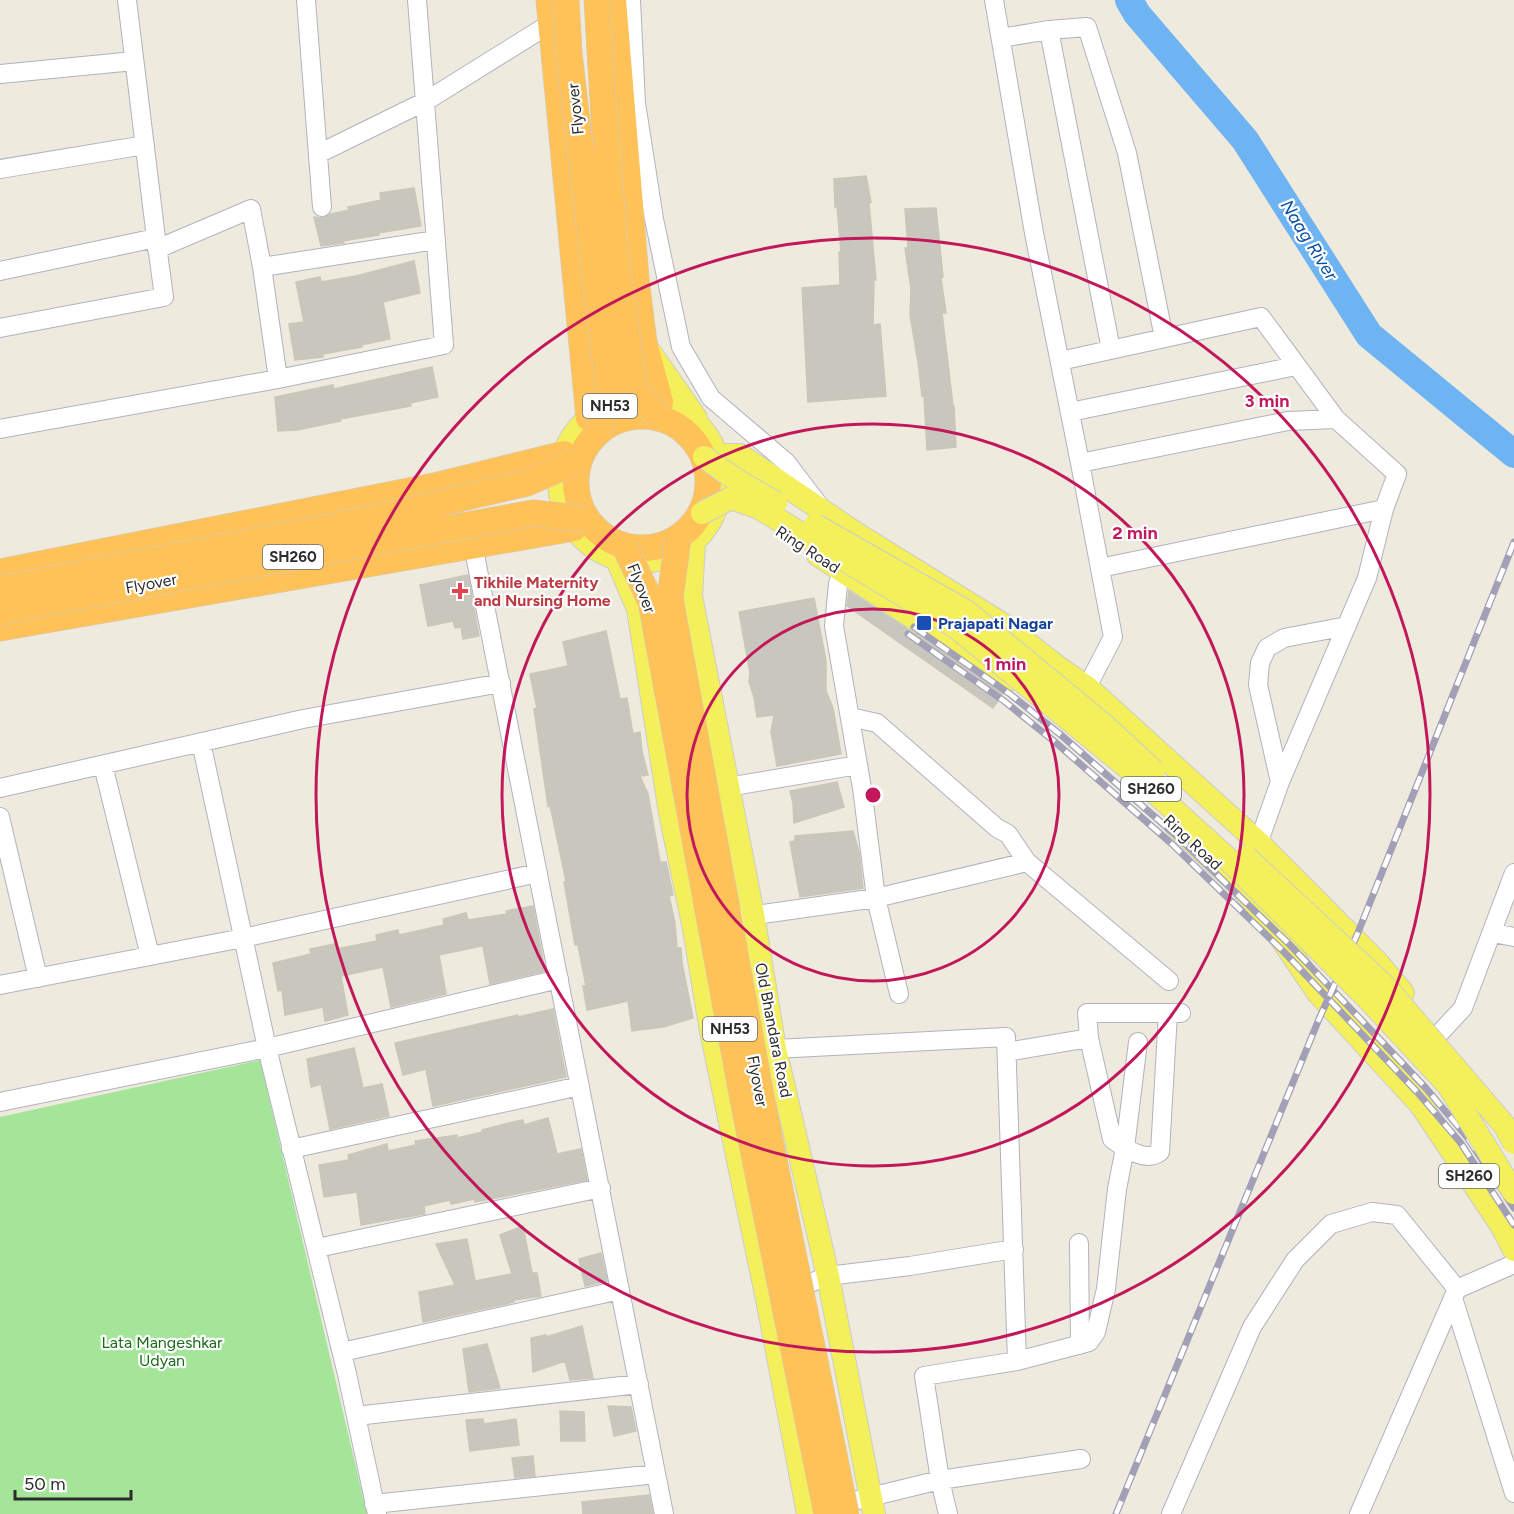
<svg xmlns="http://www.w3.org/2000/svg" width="1514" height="1514" font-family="Figtree,sans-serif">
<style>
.green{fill:#a4e599}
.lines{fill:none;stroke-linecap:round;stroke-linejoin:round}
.river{stroke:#6fb4f2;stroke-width:28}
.building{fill:#c9c7bd;stroke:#c9c7b7;stroke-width:1.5}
.minor-casing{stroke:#b2b2c0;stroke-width:20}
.major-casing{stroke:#ccc;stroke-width:24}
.highway-casing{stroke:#ccc;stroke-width:27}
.minor{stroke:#fff;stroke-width:18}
.major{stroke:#f4f05c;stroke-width:22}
.highway{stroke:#ffc258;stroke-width:26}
.rail-casing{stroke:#a1a0b7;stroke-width:7}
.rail{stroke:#fff;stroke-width:4.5;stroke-dasharray:14;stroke-linecap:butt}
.major-bridge-casing{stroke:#ccc;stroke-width:24;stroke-linecap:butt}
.highway-bridge-casing{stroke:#ccc;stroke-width:27;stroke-linecap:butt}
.major-bridge{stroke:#f4f05c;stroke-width:22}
.highway-bridge{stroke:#ffc258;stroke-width:26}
.ring{fill:none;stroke:#c2185b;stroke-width:3}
.health-dot{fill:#e0444e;stroke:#fff;stroke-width:2}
.transit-dot{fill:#1a4fb4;stroke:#fff;stroke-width:2}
.labels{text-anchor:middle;stroke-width:4.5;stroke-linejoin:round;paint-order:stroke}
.shield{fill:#fff;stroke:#6b6b6b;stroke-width:1.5}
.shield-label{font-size:15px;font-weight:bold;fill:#2c2c2c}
.street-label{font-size:16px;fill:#2c2c2c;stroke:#fff}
.health-label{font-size:16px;font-weight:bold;fill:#be3a42;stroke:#fff;text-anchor:start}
.transit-label{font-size:16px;font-weight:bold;fill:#164399;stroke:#fff;text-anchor:start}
.park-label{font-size:16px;fill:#196c19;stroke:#fff}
.water-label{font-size:18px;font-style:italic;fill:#0a4ea2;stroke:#fff}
.centre{fill:#c2185b;stroke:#fff;stroke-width:3}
.ring-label{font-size:18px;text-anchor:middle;font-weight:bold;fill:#c2185b;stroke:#fff;stroke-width:4.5;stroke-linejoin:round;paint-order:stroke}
</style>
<rect width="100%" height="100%" fill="#eeeade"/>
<path class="green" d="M260 1060 367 1514H0V1117Z"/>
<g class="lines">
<path class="river" d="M1129 0 1137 14 1245 140 1369 335 1514 454"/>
</g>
<path class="building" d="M866 176 871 202 869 203 876 280H874L873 325 880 324 886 396 808 402 802 288 840 285 839 252H841L837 206 835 207 834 179Z
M414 188 421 226 378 233 379 235 343 241 344 243 321 246 314 217 323 218 331 214 349 210 348 207 381 200 380 193Z
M936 208 943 277 941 278 946 313H942L953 406H954L956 447 927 450 924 396H922L918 362 910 315 911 289 905 248H908L905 209Z
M414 261 420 293 383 302 390 339 361 345 362 347 323 354V357L295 360 289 324 304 322 296 282 320 277 321 282 356 276Z
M432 367 438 397 410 403 411 406 340 419 341 421 297 430 278 431 275 397 333 385 334 389Z
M468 575 479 636 463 639 461 627 455 628 453 621 428 626 420 585Z
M849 591 1004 692 993 708 847 606Z
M814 598 826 661V691L833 708 841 754 777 766 771 732 774 715 757 717 754 697 749 682 750 673 739 612Z
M606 631 620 699 627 698 633 734 640 732 642 752 648 775 640 776 648 794 660 862H666L673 895 669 896 675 923 677 948H681L682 963 693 1018 663 1027 632 1031 628 1001 587 1010 583 986H586L578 945H575L564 882 566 881 550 805 548 806 534 709 537 708 530 674 568 666 563 642Z
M837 782 844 807 794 823 793 803 790 791Z
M853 831 859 852 863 888 800 897 790 842 795 841V836Z
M533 906 545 971 490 984 483 946H481L439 955 446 994 391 1007 383 967 341 976 348 1015 325 1021 323 1007 285 1015 282 990 278 991 273 963 311 954 310 949 335 944 336 949 377 941 376 935 398 930 399 935 444 925 443 919 466 913 468 920 507 914 506 911Z
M553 1009 566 1077 433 1106 426 1069 403 1075 395 1043 518 1015V1017Z
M354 1048 363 1088 382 1084 389 1116 330 1129 321 1084 311 1087 307 1059Z
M548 1118 557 1154 581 1149 587 1180 475 1202 474 1199 451 1204 450 1200 424 1206 425 1214 361 1225 357 1192 324 1197 319 1165 349 1160 348 1155 387 1144 388 1151 416 1145 415 1141 457 1135V1138L483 1132 482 1130 509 1123 523 1120 524 1125Z
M523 1226 532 1273H537L541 1296 514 1300V1302L423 1322 419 1292 455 1285 436 1244 467 1239 475 1281 512 1274 500 1235Z
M601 1253 607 1281 585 1286 579 1259Z
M582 1326 593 1378 570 1380 565 1361 533 1372 531 1338 546 1335V1337Z
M487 1344 500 1388 469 1392 463 1349Z
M608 1406 631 1407 636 1431 614 1436Z
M560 1411 584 1412 585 1441H561Z
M483 1419 484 1424 516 1419 519 1445 470 1451 466 1420Z
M533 1456 535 1476 515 1478 512 1458Z
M649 1495 653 1514H583L582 1502Z"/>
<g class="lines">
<defs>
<path id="minor" d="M306 0 322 207
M631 0 636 103 654 219 681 347 711 398 786 462 818 504
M994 0 1034 233 1080 463 1113 637 1087 687
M1049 30 1087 27 1127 153 1164 338
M1001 38 1049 30 1111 350
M0 74 134 61
M318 154 426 101 548 25V12
M0 169 145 145
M157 249 251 209 262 267
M0 271 156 238 127 0
M0 328 164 297 156 238
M1060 361 1261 317 1336 419
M278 379 262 267 436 240
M1070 412 1296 366
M0 429 278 379 444 345 417 0
M1080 463 1288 421 1336 419 1397 474 1384 509 1367 578 1280 782 1254 855
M473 545 664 1514
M1100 568 1384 509
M842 571 838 584 834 626 862 788 876 898 899 994
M850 717 877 723 997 828 1008 834 1027 862
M201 742 267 1048 559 979
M103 765 150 956
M1280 782 1258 685 1260 663 1267 648 1284 638 1347 626
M727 787 858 765
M0 788 303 719 501 683
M0 817 38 978
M742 917 876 898 1027 862 1169 981
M1493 933 1514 937
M0 985 243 938 538 873
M1439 1034 1463 1008 1514 873
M1089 1038 1112 1139C1124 1148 1146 1163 1160 1152L1168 1013
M763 1048 775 1049 1006 1037 1017 1361 924 1376 940 1480 948 1514
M1007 1052 1089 1038 1087 1013H1181
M0 1102 267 1048 347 1374 377 1514
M291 1149 580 1086
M1079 1243 1080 1345
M317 1248 601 1188
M790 1291 828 1276 910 1266 1014 1249
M1453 1298 1514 1493
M342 1352 620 1290
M1017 1361 1089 1342 1096 1332 1106 1289 1117 1189 1125 1148 1138 1042
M356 1416 639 1384
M374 1504 656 1474
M833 1506 940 1480 1081 1459
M1171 1514 1252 1327 1295 1260 1331 1224 1372 1212 1397 1215 1457 1289
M1359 1514 1457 1289 1514 1264"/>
<path id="major" d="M650 352 696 418
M559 481a81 81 0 1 1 162 0a81 81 0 1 1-162 0Z
M717 455H740L857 534 1004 625 1059 668 1087 687 1259 843 1378 963 1403 993
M694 543 691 596 753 914 775 1049 828 1276 874 1514
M818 555 1008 680
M617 560 638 609 670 813 694 929 711 1031 767 1299 808 1514
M1175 825 1240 886 1268 919 1318 993 1421 1105 1501 1225 1514 1250"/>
<path id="highway" d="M549 0 589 418
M613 0 636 279 644 343 660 402
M576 482a66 66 0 1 1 132 0a66 66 0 1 1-132 0Z
M0 572 434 486 564 454
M0 628 574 528"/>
</defs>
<use href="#minor" class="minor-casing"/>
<use href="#major" class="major-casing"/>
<use href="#highway" class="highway-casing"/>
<use href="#minor" class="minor"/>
<use href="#major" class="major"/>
<use href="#highway" class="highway"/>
<defs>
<path id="rail" d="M914 627 1010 694 1061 735 1178 837 1290 945 1425 1087 1467 1137 1514 1208
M908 634 1004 701 1055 742 1172 844 1284 952 1418 1093 1460 1142 1514 1225
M1116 1514 1319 1019 1357 935 1514 542"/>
</defs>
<use href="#rail" class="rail-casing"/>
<use href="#rail" class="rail"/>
<defs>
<path id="major-bridge" d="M704 457 732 477 776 503
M702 513 731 498 759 508 957 628 1128 768 1226 857 1369 1000 1448 1085 1514 1193
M815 525 966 611 1103 724 1154 771
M1246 857 1386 987 1505 1126 1514 1143"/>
<path id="highway-bridge" d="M566 0 569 53 609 393 598 432
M597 0 604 117 615 247 634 388 660 418
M678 539 670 598 761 1096 846 1514
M625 547 651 602 744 1105 827 1514
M0 589 381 517 527 483 579 460
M0 612 27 606 533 513 587 519"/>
</defs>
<use href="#major-bridge" class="major-bridge-casing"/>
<use href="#highway-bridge" class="highway-bridge-casing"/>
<use href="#major-bridge" class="major-bridge"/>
<use href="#highway-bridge" class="highway-bridge"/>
</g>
<g class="ring">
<circle cx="873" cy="795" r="186"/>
<circle cx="873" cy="795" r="371"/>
<circle cx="873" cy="795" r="557"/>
</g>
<path class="health-dot" d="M457 582h6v6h6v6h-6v6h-6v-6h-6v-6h6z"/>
<rect class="transit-dot" x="916" y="615" width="16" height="16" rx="3"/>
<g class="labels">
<g class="shield">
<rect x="583" y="394" width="54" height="24" rx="4.5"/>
<rect x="263" y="545" width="60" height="24" rx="4.5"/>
<rect x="1121" y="777" width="60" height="24" rx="4.5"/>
<rect x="703" y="1017" width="54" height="24" rx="4.5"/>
<rect x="1439" y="1164" width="60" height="24" rx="4.5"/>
</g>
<g class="shield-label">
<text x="610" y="411">NH53</text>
<text x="293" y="562">SH260</text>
<text x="1151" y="794">SH260</text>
<text x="730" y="1034">NH53</text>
<text x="1469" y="1181">SH260</text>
</g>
<g class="street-label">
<text transform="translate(575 109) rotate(-96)" y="6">Flyover</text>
<text transform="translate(808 549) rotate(33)" y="6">Ring Road</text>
<text transform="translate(151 583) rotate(-10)" y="6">Flyover</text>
<text transform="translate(642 588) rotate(69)" y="6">Flyover</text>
<text transform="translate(1193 842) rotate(43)" y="6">Ring Road</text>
<text transform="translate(774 1030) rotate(79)" y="6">Old Bhandara Road</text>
<text transform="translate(758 1081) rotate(79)" y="6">Flyover</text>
</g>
<g class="health-label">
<text x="474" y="588">Tikhile Maternity<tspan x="474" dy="18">and Nursing Home</tspan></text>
</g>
<g class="transit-label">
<text x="938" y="629">Prajapati Nagar</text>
</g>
<g class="park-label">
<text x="162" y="1348">Lata Mangeshkar<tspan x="162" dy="18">Udyan</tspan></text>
</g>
<g class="water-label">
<text transform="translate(1309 240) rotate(58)" y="6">Naag River</text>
</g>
</g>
<circle cx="873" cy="795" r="9" class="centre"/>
<g class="ring-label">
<text x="1267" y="407">3 min</text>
<text x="1135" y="539">2 min</text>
<text x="1005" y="670">1 min</text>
</g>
<path d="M15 1490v9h116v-9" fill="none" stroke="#2c2c2c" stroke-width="3"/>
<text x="24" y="1490" font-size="18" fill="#2c2c2c" stroke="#ffffff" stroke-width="4.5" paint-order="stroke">50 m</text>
</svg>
